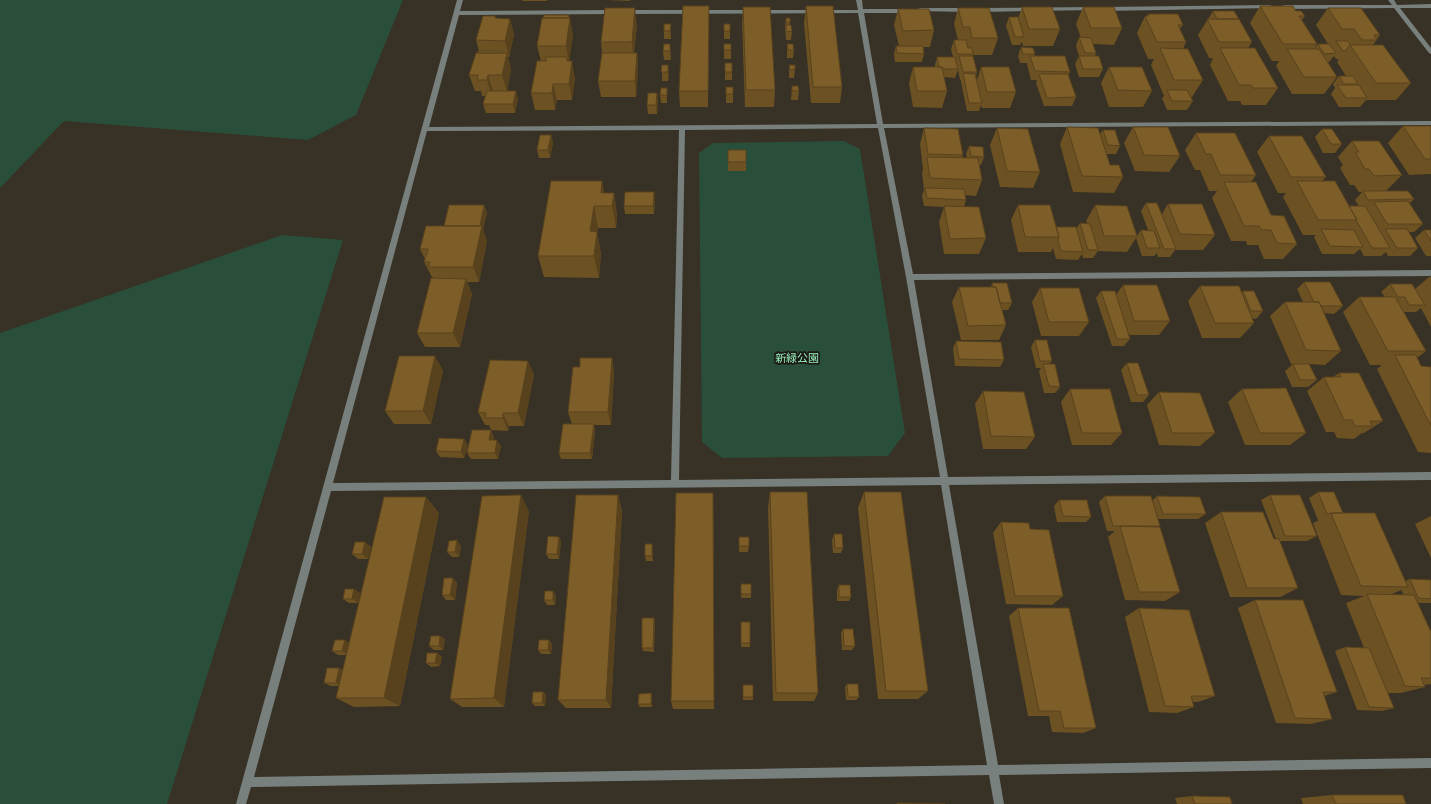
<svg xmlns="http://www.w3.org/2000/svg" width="1431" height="804" font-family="'Work Sans','Noto Sans JP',sans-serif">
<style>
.green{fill:#294e39}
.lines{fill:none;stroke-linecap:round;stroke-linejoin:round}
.street{fill:#78807e;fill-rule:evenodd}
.wall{fill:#6c5123;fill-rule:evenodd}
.shaded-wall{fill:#58421d}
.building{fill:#7d5e29;stroke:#58421d}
.labels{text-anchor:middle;stroke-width:3.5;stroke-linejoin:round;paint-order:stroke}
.park-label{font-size:11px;fill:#98efbc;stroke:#1c1914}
</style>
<rect width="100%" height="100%" fill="#383125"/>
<path class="green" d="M0 0H403L356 115 308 140 64 121 0 188Z
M844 141 860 149 905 433 888 456 722 458 702 442 699 153 713 143Z
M282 235 343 240 167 804H0V333Z"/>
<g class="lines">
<path class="street" d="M457 0H463L460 11 614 10 617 12 614 14 459 15 429 127 877 124 858 13 626 14 623 12 626 10H858L856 0H862L863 9H908L911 11 908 13H864L883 124 1431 121V125L884 128 913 274 1431 270V276L914 280 948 477 1431 472V480L949 485 998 765 1431 758V768L999 775 1004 804H994L989 775 251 787 246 804H236ZM878 128 906 277 940 477 679 480 685 130ZM679 130 671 480 333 483 427 131ZM941 485 987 765 254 777 331 491Z
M1388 0H1394L1397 5 1431 4V8H1400L1431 48V54L1429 53 1394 8 1284 9 1281 7 1284 5H1392Z
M1270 5 1272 6V8L1104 11 1101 9 1104 7Z
M1092 7 1094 8V10L980 12 977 10 980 8Z
M920 8H968L971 10 968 12 918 11V9Z"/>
</g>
<path class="wall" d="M522 0H547V1H522Z
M607 0H630V1Z
M806 6 842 87 840 103H811L804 23Z
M1260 6 1296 11 1305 16 1302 20 1317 44 1314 49 1318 44H1328L1316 25 1328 8 1380 35 1373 45 1411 83 1396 100H1366L1360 107H1339L1331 94 1335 88 1333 84 1339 76H1346L1337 62 1339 59H1336L1334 56 1329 62H1328L1337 77 1324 94H1292L1276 66 1279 61H1272L1250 23Z
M743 7 775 90 774 107H745L742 23Z
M1022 7 1060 29 1053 46H1023L1022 42 1020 45H1012L1006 26 1009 17 1018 19Z
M1083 7 1122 28 1114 45 1093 44 1096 53 1095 56 1103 69 1099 77H1079L1075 64 1079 56 1076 46 1079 37 1081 38 1076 24Z
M958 8 998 38 992 55H973V56L977 72 976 76 977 80 981 67 1016 92 1010 108H982L981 105 979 111H967L961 82V80H960L958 70 955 78 944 77 947 91 942 108 913 107 909 83 913 67H935V65L937 57H953L951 49 954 40H958L954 24Z
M898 9 934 30 930 47H923L924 54 922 62H895L894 54 896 46H899L894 25Z
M1213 11 1252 42 1248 48 1278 88 1266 105H1242L1240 101H1228L1210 65 1213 58H1209L1198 35Z
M1148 14 1183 25 1180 29 1186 42 1183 49 1203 80 1192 97H1190L1193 101 1187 110H1167L1162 98 1164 96 1151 65 1154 59H1148L1137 33 1145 16H1147Z
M569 15 573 35 569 61 575 78 572 100H557L555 110H535L531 93 541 61 537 46 543 18Z
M495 16 496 18 510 19 514 35 509 57H508L511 70 507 91 518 99 515 113H486L483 104 485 96H482L481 91H475L469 75 479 51 476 40Z
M786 18H790V25L792 31 791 40H786L785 26Z
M709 23 708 107H680L679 91Z
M671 24V39H664V31Z
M724 24 730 31V39H724Z
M637 25 634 53H637L638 69 636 97H601L598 81 602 53 601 42Z
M670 44 671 60H664L663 51Z
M724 44H731V59H724Z
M787 44 794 50 793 58H787Z
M1021 47 1035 54 1034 56 1070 72 1068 76 1076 97 1072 106H1044L1036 83 1037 80H1031L1027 64V63H1020L1018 56Z
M725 63H732V80H725Z
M662 65 669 74 668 81H662Z
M789 65 795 69 794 78H789Z
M1109 67 1152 91 1143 107H1109L1101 83Z
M792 86 799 91 798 100H791Z
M726 87 733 94V103H726Z
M667 88V103H661L660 95Z
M657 93 658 102 657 114H648L647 105Z
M1403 126H1431V174L1409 175 1388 143Z
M1067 127 1100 134 1103 130 1120 146 1116 154H1107L1110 165 1123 177 1114 193 1073 192 1060 144Z
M1133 127 1180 156 1169 172 1135 171 1124 143Z
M924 128 963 155 962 158H967L966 154 969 146 984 157 981 165H979L982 180 976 196 966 195V200L964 207 986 238 979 254H944L939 222 944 207 924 206 922 196 924 190 922 173 923 169 920 144Z
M997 128 1040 172 1033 188 1000 187 990 145Z
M1322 129 1342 144 1335 153H1323L1315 137Z
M1196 133 1256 175 1251 182 1271 215 1297 244 1283 259H1264L1258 245H1247L1246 241H1231L1212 198 1217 191H1209L1200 170H1195L1185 150Z
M551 135 553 143 550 158H539L537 150Z
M1269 136 1326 177 1322 181 1349 206H1359L1355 200 1363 191H1378L1359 192 1354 185H1350L1340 168 1343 165 1338 157 1352 141 1402 175 1386 191 1414 199 1409 204 1423 224 1414 232H1409L1418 248 1410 256H1388L1386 252 1381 256H1364L1360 249 1354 254H1322L1314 237 1316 235H1303L1283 197 1286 193H1278L1257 152Z
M728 150 746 162V171H728Z
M602 181 604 193H614L617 216 616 228H598L597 232 601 254 599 278 544 277 538 256Z
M654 192 655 200 654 214H625L624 206Z
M1146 203 1162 214 1168 204 1215 235 1203 250H1175L1170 257H1158L1157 253 1154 256H1142L1136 238 1127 252 1098 251 1093 258H1083L1082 254 1078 260 1056 259 1053 248 1051 252H1018L1011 220 1018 205 1056 227 1076 229 1080 223H1087L1086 221 1095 205 1137 236 1141 230H1148L1141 211Z
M484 205 487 213 483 230 487 241 479 282H467L472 294 460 347H425L417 333 434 279 433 277H432L424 262 425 259 420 249Z
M1424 230H1431V256H1426L1415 238Z
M1429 277H1431V327L1421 308 1416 312H1404L1426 351 1417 358 1421 366 1431 367V453L1418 452 1377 369 1382 365H1370L1343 312 1359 297H1385L1381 292 1390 284 1415 289Z
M1304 282 1343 306 1334 314 1324 313 1341 351 1325 365 1309 364 1317 380 1308 387H1292L1285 371 1293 364H1291L1270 316 1285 302H1303L1297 289Z
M992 283 1012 303 1008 310H1002L1006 325 999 340H961L952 302 959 287H991Z
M1123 285 1170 321 1159 335H1129L1130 339 1124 346H1112L1096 298 1101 291 1116 295Z
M1200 286 1241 293 1243 291 1263 311 1256 319 1252 318 1254 323 1240 338H1202L1188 301Z
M1040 288 1089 322 1079 336H1041L1032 302Z
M1035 340 1052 361 1049 364 1060 387 1055 393H1044L1039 371 1041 368H1036L1031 347Z
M956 341 1004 360 1000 367 955 366 953 348Z
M612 358 614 372 611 425H594L595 431 592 459H561L559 453 572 424 568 412 580 367Z
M1127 363 1149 395 1143 402H1131L1121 370Z
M443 370 431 424H394L385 411Z
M1339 373 1383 421 1364 433H1362L1354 439 1337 438 1334 432H1326L1307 391 1324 377H1333Z
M534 374 524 426H509L508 431 491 430 489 425H485L478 412Z
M1070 389 1122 433 1111 445H1072L1061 402Z
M1242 389 1306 433 1290 445H1245L1228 402Z
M983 391 1035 437 1026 449H983L975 404Z
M1159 392 1215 433 1200 446 1159 445 1147 405Z
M494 437 493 440 501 446 498 459H471L467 453Z
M464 439 468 446 464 458 440 457 436 451Z
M770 492 818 693 814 701H773L768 508Z
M864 492 928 691 918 699H878L858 508Z
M1318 492 1343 513 1405 581 1410 579 1431 580V603H1418L1431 632V684L1424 685 1425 687 1401 693H1388L1394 708 1382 711 1357 710 1335 651 1345 647 1364 648 1346 603 1364 596 1341 595 1313 523 1319 520H1318L1309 498ZM1401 590 1404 595H1390Z
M713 493 714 709H673L671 701Z
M618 495 622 511 611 708H566L558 700Z
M1270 495 1317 536 1307 541H1280L1298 588 1280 597H1230L1205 523 1221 512 1274 539H1276L1261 500Z
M1105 496 1152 501 1157 496 1206 514 1198 519H1158L1160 526 1158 527 1180 592 1165 601 1125 600 1108 537 1115 531H1107L1099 502Z
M426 497 439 513 400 706 354 707 336 698 339 686H331L324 683 339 668 343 670 346 655H338L332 651 345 640 349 643Z
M1059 500 1091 517 1086 522H1057L1054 506Z
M529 511 504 707H462L450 699Z
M1431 516V558L1415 524Z
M1001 522 1030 529 1063 596 1052 605 1006 604 993 533Z
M834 534 843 548 841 553H833L832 540Z
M559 537 561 542 559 559H549L546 554Z
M739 537 749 546 748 552H739Z
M365 542 371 547 368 559H358L352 554Z
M461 546 459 557H452L447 552Z
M653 550V561H646L645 556Z
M453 578 457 583 455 600H446L442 595Z
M741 584 751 594V598H741Z
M839 585 851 597 849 601H837V590Z
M553 591 556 596 555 605H547L544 600Z
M360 593 358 603H349L343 599Z
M1255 600 1337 692 1324 696 1332 719 1311 724 1276 723 1238 608Z
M1018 608 1096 728 1083 733 1052 732 1049 716H1028L1009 616Z
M1139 608 1215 696 1198 702H1192L1194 707 1177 713 1149 712 1125 617Z
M654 618 655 622 654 652 643 651 642 648Z
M741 622 750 643V647H741Z
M843 629 855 646 852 650H842L841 633Z
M440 636 445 639 443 650H434L429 646Z
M549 640 552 644 551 654H541L538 650Z
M437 653 442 657 440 666 431 667 426 663Z
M847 684 859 697 856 700H846L845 687Z
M743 685 753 697V700H743Z
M543 692 546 695 545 706H535L532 703Z
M651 693 652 697V707H640L638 704Z
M1332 795 1406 804H1303L1301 798Z
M1192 796 1232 804H1177L1175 798Z"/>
<path class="shaded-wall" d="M635 8 637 25 633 59 632 42Z
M569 15 573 35 569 62 566 46 568 24Z
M510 19 514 35 509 57 505 41Z
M671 24V39L670 31Z
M507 53 511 70 507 91 502 75Z
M637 53 638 69 636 97 635 81Z
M567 57 570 73 572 61 575 78 572 100 569 84 567 61Z
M668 65 669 74 668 81Z
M488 75 493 91 492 96 487 80Z
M553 84 557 100 555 110 552 93Z
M516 91 518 99 515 113 513 104Z
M657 93 658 102 657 114 656 105Z
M551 135 553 143 550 158 548 150Z
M602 181 606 204 601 193Z
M654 192 655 200 654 214 653 206Z
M614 193 617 216 616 228 612 206Z
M484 205 487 213 483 230 487 241 479 282 473 267 479 228Z
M594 206 598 228 594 253 590 231Z
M597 232 601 254 599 278 594 256Z
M466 279 472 294 460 347 453 333Z
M435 356 443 370 431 424 423 411Z
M612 358 614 372 611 425 608 412Z
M528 361 534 374 524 426 518 413Z
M503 413 509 426 508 431 503 418Z
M594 424 595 431 592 459 590 453Z
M491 430 494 437 492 446 489 440Z
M464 439 468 446 464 458 461 452Z
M497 440 501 446 498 459 495 453Z
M521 495 529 511 504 707 494 698Z
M618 495 622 511 611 708 606 700Z
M426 497 439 513 400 706 384 698Z
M559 537 561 542 559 559 557 554Z
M457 540 461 546 459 557 455 552Z
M365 542 371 547 368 559 362 554Z
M652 544 653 550V561L652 556Z
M453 578 457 583 455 600 450 595Z
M354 589 360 593 358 603 352 599Z
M553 591 556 596 555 605 553 600Z
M654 618 655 622 654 652 653 648Z
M440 636 445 639 443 650 439 646Z
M345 640 351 644 348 655 342 651Z
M549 640 552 644 551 654 548 650Z
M437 653 442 657 440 666 435 663Z
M339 668 346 672 342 686 336 683Z
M543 692 546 695 545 706 542 703Z
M651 693 652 697V707L651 704Z"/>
<path class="building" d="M683 6H709L708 91H679Z
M806 6H833L842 87H813Z
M1260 6H1293L1296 11H1301L1305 16H1299L1317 44H1283Z
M743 7H770L775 90H746Z
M1022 7H1052L1060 29H1029Z
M1083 7H1114L1122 28H1091Z
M605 8H635L632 42H601Z
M958 8H989L998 38H972L970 27H963Z
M1328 8H1361L1380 35H1374L1377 40H1362L1354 29H1342Z
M898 9H929L934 30 903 31Z
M1213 11H1234L1239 19H1217Z
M1148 14H1178L1183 25H1178L1186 42H1157L1145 16H1149Z
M544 15H569V18H543Z
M483 16H495V18L510 19 505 41 476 40Z
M1009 17H1018L1024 37H1015Z
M542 18H570L566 46H537Z
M786 18H790V23L786 22Z
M1207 19H1239L1252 42H1219Z
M664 24H671L670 31H664Z
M724 24H730V31H724Z
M786 25H791L792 31 786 32Z
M1079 37 1091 38 1096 53H1085Z
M954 40H966L968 48H972L973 54H957Z
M1336 41H1348L1350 45 1345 51H1343Z
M664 44H670V51H663Z
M724 44H731V50H724Z
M787 44H793L794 50H788Z
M1318 44H1329L1336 53 1324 54Z
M1350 45H1383L1411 83H1376Z
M896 46H923L924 54 897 53Z
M1021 47 1033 48 1035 54H1023Z
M1160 48 1188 49 1203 80H1174Z
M1220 48H1255L1278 88H1253L1251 85H1239Z
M1287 49H1319L1337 77H1304Z
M478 51H503V53H478Z
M476 53H507L502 75H488L487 80H477L478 75H469Z
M602 53H637L635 81H598Z
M959 56H973L977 72H963Z
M1030 56H1065L1070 72 1035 71Z
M1079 56H1099L1103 69H1083Z
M546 57H567V61H572L569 84H553L552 93H531L537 61H546Z
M937 57H955L958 69H942V67H939Z
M725 63H732V72H725Z
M662 65H668V72H661Z
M789 65H795V69L790 70Z
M913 67H942L947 91H917Z
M981 67H1009L1016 92H987Z
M1109 67H1142L1152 91 1118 90Z
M963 73 975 74 982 103H969Z
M1039 74H1068L1076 97 1047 98Z
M1339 76H1353L1358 84H1344Z
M1337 85H1359L1367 98H1346Z
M792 86H798L799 91H792Z
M726 87H733V94H726Z
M661 88H667V95H660Z
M1167 90H1187L1193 101H1172Z
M487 91H516L513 104H483Z
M648 93H657L656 105H647Z
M1403 126H1431V159H1425Z
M1067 127 1098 128 1110 165H1119L1123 177 1082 176Z
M1133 127H1168L1180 156 1144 155Z
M924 128 958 129 963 155 928 154Z
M997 128 1028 129 1040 172 1007 171Z
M1322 129H1332L1342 144H1331Z
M1103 130H1115L1120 146 1108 145Z
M1196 133H1235L1256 175H1220L1211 154H1206Z
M540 135H551L548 150H537Z
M1269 136H1302L1326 177H1291Z
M1352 141H1379L1402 175 1374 176 1369 169H1365L1355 152H1359Z
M969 146 983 147 984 157 971 156Z
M728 150H746V162H728Z
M927 157 978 158 982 180 930 178Z
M551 181H602L601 193H614L612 206H594L590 231 597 232 594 256H538Z
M1297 181H1335L1357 220H1318Z
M1224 182H1256L1271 215 1284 216 1297 244 1277 243 1271 230H1261L1259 226H1244Z
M925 188 964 189 966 200 927 198Z
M1363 191H1408L1414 199 1368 200Z
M625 192H654L653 206H624Z
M1408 201 1423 224H1387L1374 202Z
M1146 203H1157L1176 249H1164Z
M1168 204H1202L1215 235 1180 234Z
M449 205H484L480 226H444Z
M1018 205H1050L1059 237H1025Z
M1095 205 1127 206 1137 236H1104Z
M944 206 979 207 986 238 950 239Z
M1349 206H1365L1390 248H1372L1356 220H1357Z
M1080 223 1090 224 1098 250H1088Z
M426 226H482L473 267H428L430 262H424L428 249H420Z
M1056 227H1076L1083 252 1061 251 1058 240 1059 237Z
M1321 229 1354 230 1363 247 1330 246Z
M1385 229H1407L1418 248H1397Z
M1141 230 1154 231 1160 248H1147Z
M1424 230H1431V241Z
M431 278 466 279 453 333H417Z
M1304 282H1330L1343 306H1321L1319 302H1314Z
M992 283H1007L1012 303H1000L996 287H993Z
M1390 284H1412L1425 305H1409L1405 297H1398Z
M1123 285H1157L1170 321H1134Z
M1200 286H1239L1254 323H1215Z
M959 287H996L1006 325 968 326Z
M1040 288H1079L1089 322H1049Z
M1101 291H1115L1130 339H1117Z
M1243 291H1254L1263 311H1251Z
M1359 297H1395L1426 351H1388Z
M1285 302H1319L1341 351 1306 350Z
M1035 340H1047L1052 361H1040Z
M956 341 1001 342 1004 360 959 359Z
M1395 355H1416L1421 366 1431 367V426Z
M399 356H435L423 411H385Z
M580 358H612L608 412H568L573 367H580Z
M490 360 528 361 518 413H503V418H485L486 413 478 412Z
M1127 363H1138L1149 395H1137Z
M1043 364H1055L1060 387 1049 386Z
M1293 364H1309L1317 380H1300Z
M1339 373H1359L1383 421H1370L1372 426H1355L1352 420H1344L1324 377H1341Z
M1286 388 1306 433H1260L1242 389Z
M1070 389H1110L1122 433H1082Z
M983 391 1024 392 1035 437 991 436Z
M1159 392 1200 393 1215 433H1172Z
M563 424H594L590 453H559Z
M472 430H491L489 440H497L495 453H467Z
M439 438 464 439 461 452 436 451Z
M770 492H807L818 693H776Z
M864 492H901L928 691H886Z
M1318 492H1334L1343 513H1331L1327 514Z
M676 493H713L714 701H671Z
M521 495 494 698 450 699 482 496Z
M576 495H618L606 700H558Z
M1270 495H1300L1317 536H1285Z
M1105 496H1151L1160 526H1113Z
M1157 496 1200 497 1206 514H1163Z
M384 497H426L384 698H336Z
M1059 500H1087L1091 517 1063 516Z
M1221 512H1263L1274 539H1279L1298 588H1247Z
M1331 513H1375L1408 587 1361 586Z
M1001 522 1029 523 1030 529 1049 530 1063 596H1015Z
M1120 526 1160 527 1180 592H1139Z
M834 534H842L843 548H835Z
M548 536 559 537 557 554H546Z
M739 537H749V546H739Z
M457 540 455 552H447L449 541Z
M355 542H365L362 554H352Z
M645 544H652V556H645Z
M444 578H453L450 595H442Z
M1410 579 1431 580V599L1418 598Z
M741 584H751V594H741Z
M839 585H850L851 597H839Z
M345 589H354L352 599H343Z
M545 591H553V600H544Z
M1367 594 1414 595 1431 632V678H1421L1425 687 1405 686Z
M1255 600H1303L1337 692H1323L1332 719 1295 718Z
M1018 608H1069L1096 728H1064L1060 711H1039Z
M1139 608 1189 610 1215 696H1191L1194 707 1165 706Z
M642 618H654L653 648H642Z
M741 622H750V643H741Z
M843 629H853L855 646H844Z
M431 636H440L439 646H429Z
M335 640H345L342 651H332Z
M539 640H549L548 650H538Z
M1345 647 1369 648 1394 708 1369 707Z
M427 653H437L435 663H426Z
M327 668H339L336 683H324Z
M847 684H858L859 697H848Z
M743 685H753V697H743Z
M533 692H543L542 703H532Z
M651 693V704H638L639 694Z
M1332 795H1403L1406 804H1336Z
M1192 796 1230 797 1232 804H1195Z
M897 803 945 804H897Z"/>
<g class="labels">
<g class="park-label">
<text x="797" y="362">新緑公園</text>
</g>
</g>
</svg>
